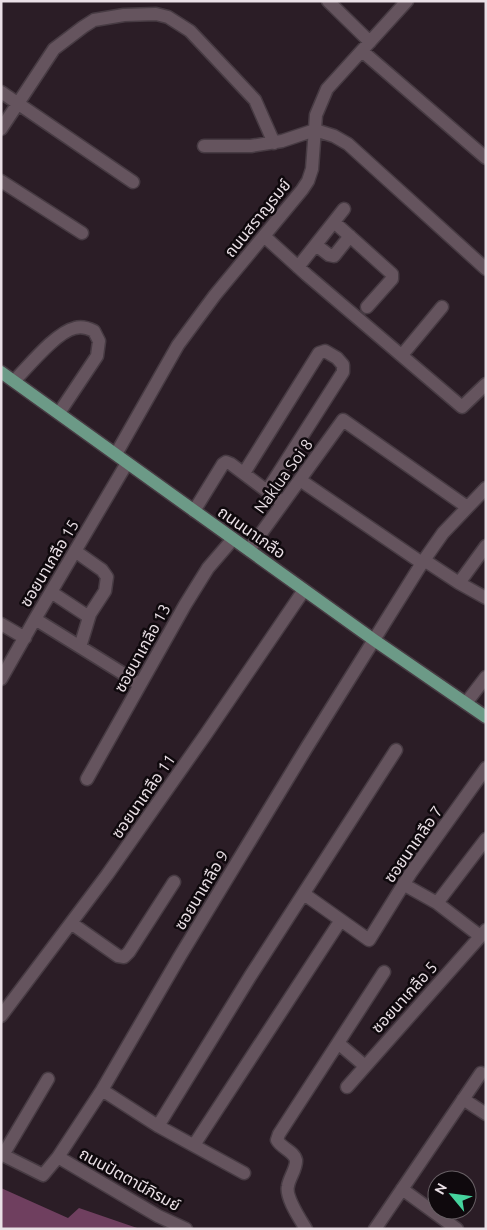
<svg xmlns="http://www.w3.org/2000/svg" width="487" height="1230" font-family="Ubuntu,'Noto Sans Thai',sans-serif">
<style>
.water{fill:#6f3f5f}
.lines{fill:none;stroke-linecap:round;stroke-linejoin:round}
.minor-casing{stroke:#473b43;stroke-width:15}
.major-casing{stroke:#473b43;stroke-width:15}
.minor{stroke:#65545e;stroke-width:12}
.major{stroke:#6c9a87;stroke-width:12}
.labels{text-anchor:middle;stroke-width:5;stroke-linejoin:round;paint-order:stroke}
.street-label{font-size:16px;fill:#eae0e6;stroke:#0f090d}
</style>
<rect width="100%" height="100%" fill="#2b1d26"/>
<path class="water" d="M1 1188 68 1218 79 1208 140 1229H1Z"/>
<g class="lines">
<defs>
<path id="minor" d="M328 1 370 42
M362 51 486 158
M1 92 133 182
M1 129 54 49 83 27 94 20 124 15 156 14 168 17 190 31 255 100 274 143
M204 146H251L282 141 315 130 334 136 348 144 486 269
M1 181 82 233
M334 222 392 274V279L367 307
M264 236 307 275 462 407 486 384
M316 245 329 255 334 256 350 236
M298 267 344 209
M402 355 442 307
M14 381C28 367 56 332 75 328 82 326 88 328 94 331L99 341 97 356 59 413
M116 454 178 345 215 295 302 190 308 181 312 169 316 115 327 89 407 1
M244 473 319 353 325 351 337 358 343 365V372L267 491
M300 480 422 563
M194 511 223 464 226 462 231 464 283 503
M249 550 343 420 467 507
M75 551 102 570 107 577 105 591 90 614 80 647
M424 560 459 583 486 598
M459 583 486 546
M51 592 89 617
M35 619 127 676 140 685
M1 624 25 638
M1 679 35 619 127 463
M466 703 486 677
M87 779 185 605 208 568 233 539
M403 884 437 903 480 936
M304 894 369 940 410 874 486 768
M437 903 486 839
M71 923 118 956 124 957 129 952 174 882
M1 1016 107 875 206 734 304 590
M338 1043 365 1066
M347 1087 486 930
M102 1090 158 1126 244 1173
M463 1099 486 1114
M158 1126 251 975 396 750
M194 1145 337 926
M1 1154 43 1175 58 1157 102 1090 180 956 307 747 422 563 443 533 486 488
M3 1155 48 1079
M58 1157 158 1216 186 1229
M402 1189 457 1229
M306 1229C300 1219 285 1197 288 1186 289 1178 297 1168 296 1160 294 1151 281 1148 277 1140L279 1134 384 972
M375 1229 481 1073"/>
<path id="major" d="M1 372 374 640 486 717"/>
</defs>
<use href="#minor" class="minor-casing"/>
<use href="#major" class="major-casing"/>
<use href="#minor" class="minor"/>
<use href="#major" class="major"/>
</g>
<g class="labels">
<g class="street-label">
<text transform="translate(257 218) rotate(-51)" y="6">ถนนสราญรมย์</text>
<text transform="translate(283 476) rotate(-54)" y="6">Naklua Soi 8</text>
<text transform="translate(252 532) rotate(35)" y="6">ถนนนาเกลือ</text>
<text transform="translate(49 563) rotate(-59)" y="6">ซอยนาเกลือ 15</text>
<text transform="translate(142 648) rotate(-61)" y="6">ซอยนาเกลือ 13</text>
<text transform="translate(143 796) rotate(-55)" y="6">ซอยนาเกลือ 11</text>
<text transform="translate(413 844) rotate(-55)" y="6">ซอยนาเกลือ 7</text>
<text transform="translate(201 890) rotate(-59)" y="6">ซอยนาเกลือ 9</text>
<text transform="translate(404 997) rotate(-48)" y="6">ซอยนาเกลือ 5</text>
<text transform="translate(130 1179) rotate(29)" y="6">ถนนปัตตานีภิรมย์</text>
</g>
</g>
<rect width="487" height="1230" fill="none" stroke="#eae0e6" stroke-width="5"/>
<g transform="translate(452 1195) rotate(299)"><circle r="24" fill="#0f090d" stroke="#675f64"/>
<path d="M0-4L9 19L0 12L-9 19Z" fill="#46d49e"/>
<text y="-8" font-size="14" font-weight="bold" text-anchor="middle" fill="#eae0e6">N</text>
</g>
</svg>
